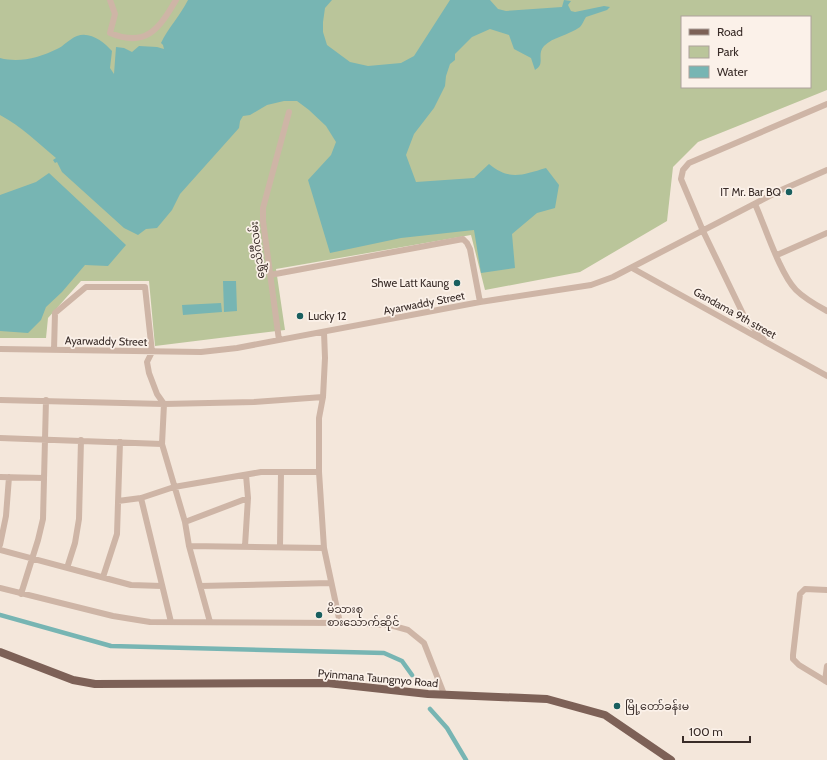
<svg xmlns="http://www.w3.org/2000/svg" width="827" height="760" font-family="Cabin,'Noto Sans Myanmar',sans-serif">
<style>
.green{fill:#bac59a;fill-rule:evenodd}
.water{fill:#77b5b3}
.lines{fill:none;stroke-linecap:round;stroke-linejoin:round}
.canal{stroke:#77b5b3;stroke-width:4.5}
.minor{stroke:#ceb5a6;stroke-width:6}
.major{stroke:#7d6157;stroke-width:8}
.poi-dot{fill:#195f5f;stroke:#fbf1e9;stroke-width:1.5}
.labels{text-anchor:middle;stroke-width:3.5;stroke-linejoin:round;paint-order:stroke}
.poi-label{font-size:11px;fill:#392c28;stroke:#fbf1e9;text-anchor:start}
.street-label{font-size:11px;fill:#392c28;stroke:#fbf1e9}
</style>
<rect width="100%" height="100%" fill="#f4e7db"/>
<path class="green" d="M0 0H827V90L698 142 673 167 667 221 580 272 485 290 471 235 276 269 285 330 155 346 149 281H81L48 318 46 338H0ZM682 17H810V87H682Z"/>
<path class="water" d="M188 0H332L325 8 323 22V32L327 45 350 62 368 66 401 63 414 56 450 0H490L498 9 506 11 562 7 564 0 571 1 568 5 571 11 575 12 604 6 610 7 607 10 586 17C584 20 582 25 580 27 569 35 553 37 544 46 536 55 546 64 535 70L531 58 514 49 509 35 490 29 472 37 455 54V60L450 64 446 76 445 86 434 108 414 134 406 155 416 182 474 178 489 164C510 181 522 175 546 168L559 185 555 208 537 213 512 234 515 268 481 273 474 230 401 238 330 253 308 180 331 155 336 142 326 126 309 110 297 101H284L267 105 250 115 243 116 240 121 239 128 180 194 172 210 157 228 146 229 138 235 124 228 62 172 57 162 55 163 53 160 56 158C38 143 21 126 0 115V58C19 63 39 58 57 49 64 46 69 39 77 36 90 31 104 42 112 51L110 68 114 74 116 47 124 48 132 52 139 46 157 47 164 49 163 45 161 43C168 28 180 16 188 0Z
M49 173 126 245 108 266 85 265 62 292 46 307 41 320 28 333 0 331V195L36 182Z
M223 281H236L237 311 224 312Z
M221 303 222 312 183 315 182 305Z"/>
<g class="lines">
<path class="canal" d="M0 615 111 646 384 653 402 661 412 675
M430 709 447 728 466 760"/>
<path class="minor" d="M110 0 115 14 110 33C146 48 159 29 176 0
M755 204C765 226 780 274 796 290 805 299 816 305 827 311
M777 255 827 233
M632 268 827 376
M270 275 463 239 467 243 470 249 480 302
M324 332 325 358 323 397 319 418V472L324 548 340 623
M279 340 263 221V208L289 112
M764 340 745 318 703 231 681 179 683 170 689 163 827 104
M0 349 201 352 237 348 480 302 591 285 613 277 779 191 827 170
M54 350 55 313 86 287H145L152 352 147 362 149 373 157 394 164 404 162 444 185 522 189 546 210 622
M0 400 164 404 254 402 323 397
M0 438 162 444
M0 477 44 478
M141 498 171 622
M118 501 141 498 174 487 261 472H319
M185 522 248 498
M0 545 6 516 9 477
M189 546 324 548
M245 546 248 498 246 475
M280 547 281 472
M0 550 131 585 162 586
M67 568 75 543 79 519 81 440
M103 577 117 534 120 442
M200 586 331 583
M0 588 113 616 150 622 340 623 390 625 408 630 424 643 444 694
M827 590 805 589 800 594 793 655V659L799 665 827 682
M21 594 38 540 43 519 46 400
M825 681 827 666"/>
<path class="major" d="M0 652 73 680 95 684 327 683 428 694 547 699 605 715 671 760"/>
</g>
<g class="poi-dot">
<circle cx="789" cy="192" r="4"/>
<circle cx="457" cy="283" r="4"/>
<circle cx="300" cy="316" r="4"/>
<circle cx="319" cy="615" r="4"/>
<circle cx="617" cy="706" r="4"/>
</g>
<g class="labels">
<g class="poi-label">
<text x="781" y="196" text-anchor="end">IT Mr. Bar BQ</text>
<text x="449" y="287" text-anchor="end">Shwe Latt Kaung</text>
<text x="308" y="320">Lucky 12</text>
<text x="327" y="613">မိသားစု<tspan x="327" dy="13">စားသောက်ဆိုင်</tspan></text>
<text x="625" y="710">မြို့တော်ခန်းမ</text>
</g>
<g class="street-label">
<text transform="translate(257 250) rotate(-97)" y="4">ရွှေသိင်္ဂီလမ်း</text>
<text transform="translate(424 303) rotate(-11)" y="4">Ayarwaddy Street</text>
<text transform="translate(735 313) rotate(29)" y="4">Gandama 9th street</text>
<text transform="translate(106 341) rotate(1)" y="4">Ayarwaddy Street</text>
<text transform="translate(378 678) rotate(5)" y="4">Pyinmana Taungnyo Road</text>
</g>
</g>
<rect x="681" y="16" width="130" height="72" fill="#fbf1e9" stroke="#ada29c"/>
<rect x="689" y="29" width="20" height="6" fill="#7d6157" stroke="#ada29c"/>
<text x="717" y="36" font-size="12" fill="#392c28">Road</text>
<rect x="689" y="46" width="20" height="12" fill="#bac59a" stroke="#ada29c"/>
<text x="717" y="56" font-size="12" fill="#392c28">Park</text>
<rect x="689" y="66" width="20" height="12" fill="#77b5b3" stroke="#ada29c"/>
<text x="717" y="76" font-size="12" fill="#392c28">Water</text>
<path d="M683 736v6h67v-6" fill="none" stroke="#392c28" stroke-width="2"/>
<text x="689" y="736" font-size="12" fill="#392c28" stroke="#fbf1e9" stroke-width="3" paint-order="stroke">100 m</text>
</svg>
